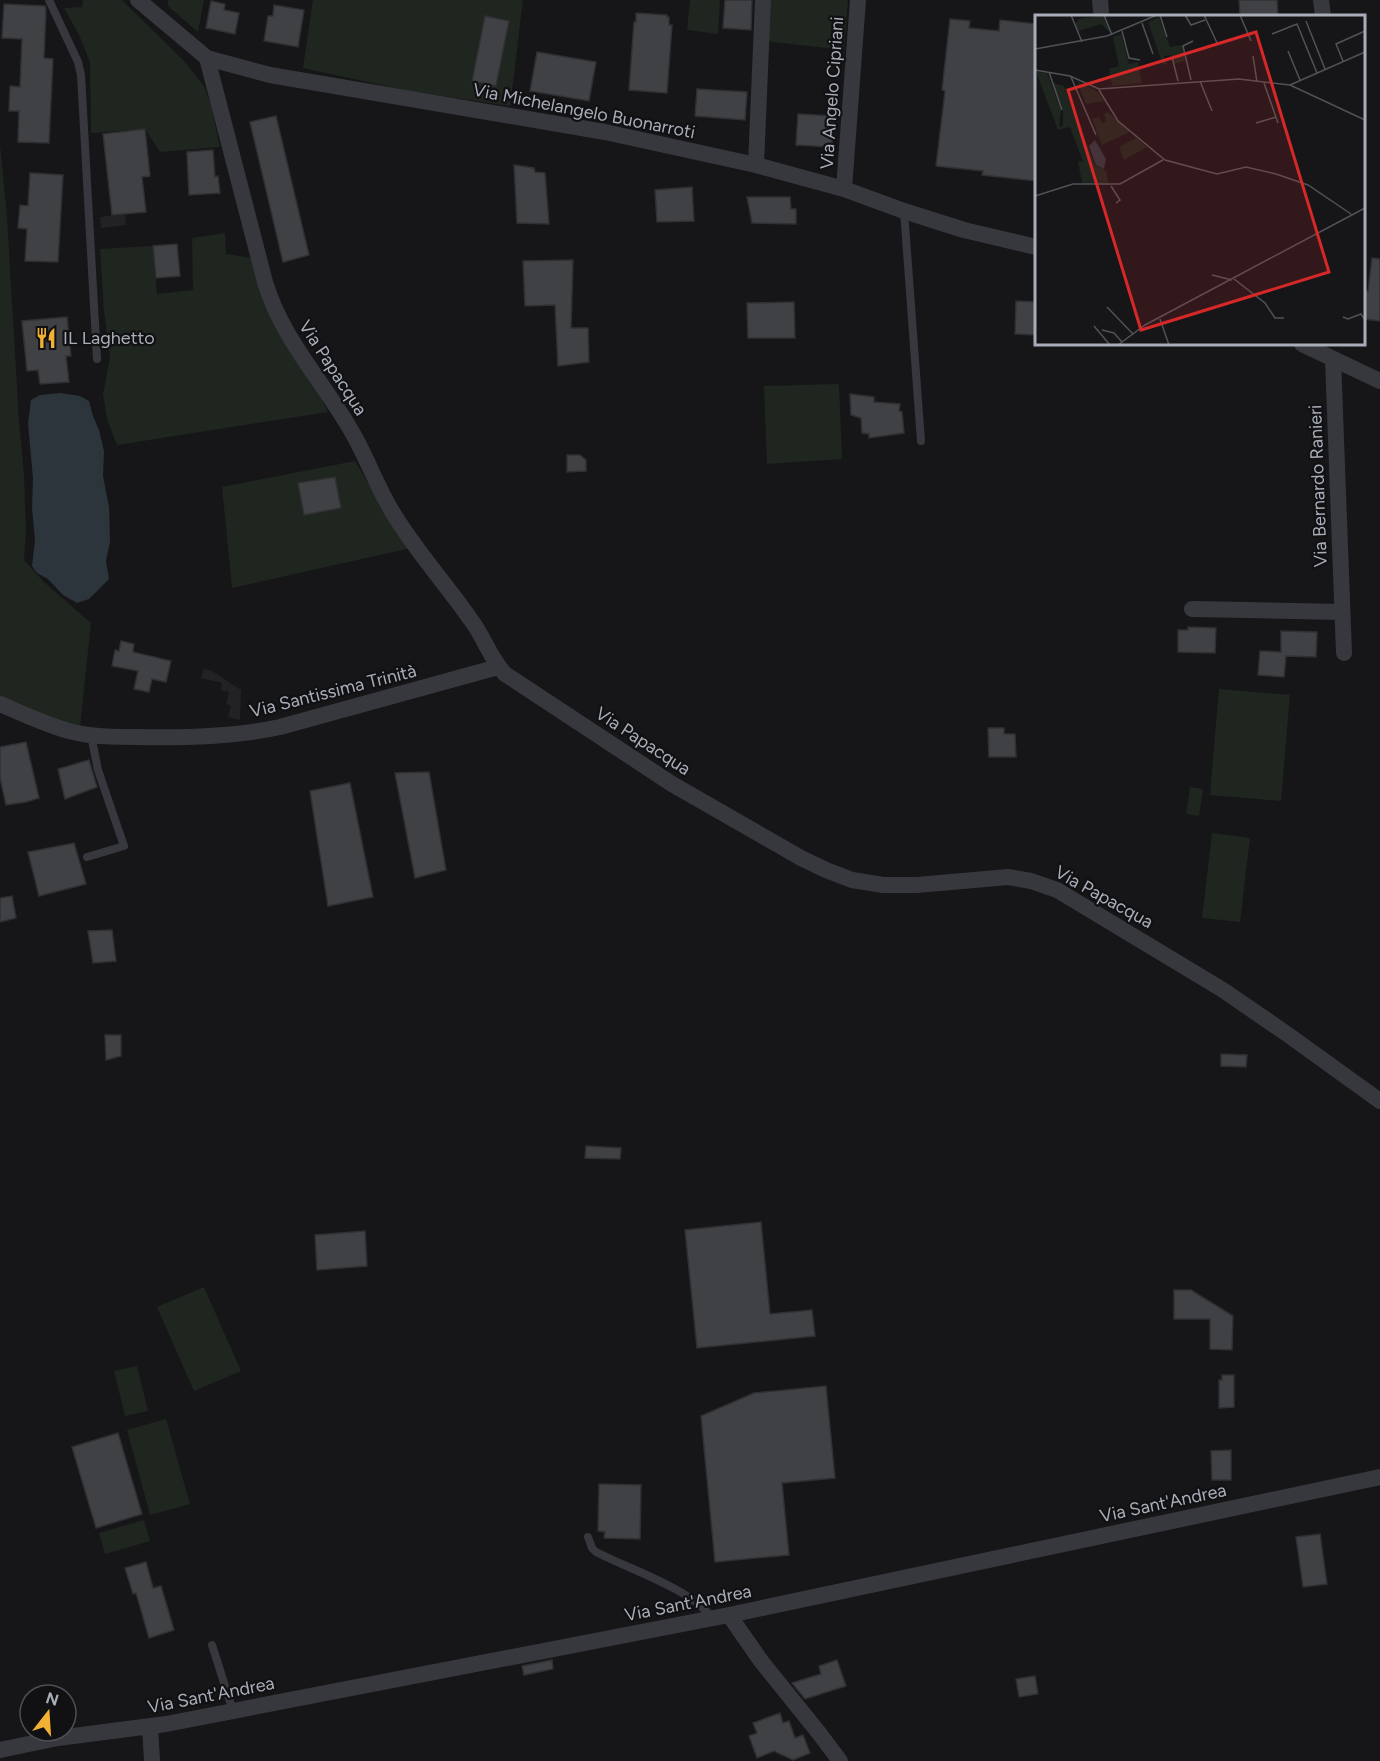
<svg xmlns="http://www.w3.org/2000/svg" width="1380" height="1761" font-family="Figtree,sans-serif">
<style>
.built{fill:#222225}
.green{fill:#1e261f}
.water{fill:#2c353c}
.building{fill:#404145;stroke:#303034;stroke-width:1.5}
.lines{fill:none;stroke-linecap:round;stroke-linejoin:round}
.service{stroke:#37383d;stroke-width:8}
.minor{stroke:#37383d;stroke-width:16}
.labels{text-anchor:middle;stroke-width:4.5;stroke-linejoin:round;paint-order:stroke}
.street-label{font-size:18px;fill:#a8adb8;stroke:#111113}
.poi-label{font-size:18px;fill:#a8adb8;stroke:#111113;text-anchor:start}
.inset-road{fill:none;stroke:#505258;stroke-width:1.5}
.view{fill:#d62828;fill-opacity:0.15;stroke:#d62828;stroke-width:3}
.inset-edge{fill:none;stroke:#a8adb8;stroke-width:3}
</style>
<rect width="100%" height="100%" fill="#161618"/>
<path class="built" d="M125 214 126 225 101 228 100 217Z
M204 669 212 671 241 690 240 720 228 717 231 706 226 704 229 692 221 690 222 683 201 678Z"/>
<path class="green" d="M83 0H122L184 61 204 86 211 105 220 147 160 152 145 129 91 133 90 62 79 35 64 8 82 7Z
M168 0H204L198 32 168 6Z
M313 0H523L510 106 409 91 303 68Z
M690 0H720L718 34 687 30Z
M766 0H848L844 50 764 41Z
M0 145 7 217 19 421 24 475 26 531 24 560 44 582 91 623 80 727 38 713 0 696Z
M225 233 226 254 252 258 328 412 117 445 107 419 103 394 110 358 104 312 100 249 153 246 157 294 193 290 192 238Z
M839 384 842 459 767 464 764 386Z
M355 461 374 493 411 548 232 588 222 487Z
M1219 689 1290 695 1281 801 1210 795Z
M1190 787 1203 789 1199 816 1186 814Z
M1212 833 1250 838 1240 922 1202 918Z
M204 1287 241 1371 194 1391 157 1307Z
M137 1366 148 1411 125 1416 114 1371Z
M166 1419 190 1504 150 1515 127 1430Z
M144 1520 150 1541 105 1554 99 1533Z"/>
<path class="water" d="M60 393 80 396 89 401 93 416 99 430 104 451 103 476 109 507 110 541 106 561 109 579 89 599 77 603 63 595 48 579 37 573 32 566 35 540 32 508 33 479 28 423 31 400 40 395Z"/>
<path class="building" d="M725 0H752L751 30 723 28Z
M1239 0H1277L1278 16H1240Z
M211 1 225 4 224 10 239 13 235 34 206 28Z
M4 4 45 6 46 9 44 58 53 59 49 143 18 142 19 111H9L10 86 20 87 22 39 2 38Z
M274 5 304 10 298 47 264 41 268 16H273Z
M636 13 667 15V17H669V25H672L667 93 629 90 634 22H636Z
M485 16 509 21 496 86 472 81Z
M950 19 970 21 969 28 999 31 1000 20 1036 24V181L982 175 983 171 936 166 945 91 942 90Z
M537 52 596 62 589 101 530 91Z
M697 89 747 92 745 120 695 116Z
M798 114 834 116 832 147 796 145Z
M276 116 309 255 283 262 250 122Z
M145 129 150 176 142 177 146 212 112 215 103 134Z
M213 150 215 177 218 176 220 193 189 195 187 152Z
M514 165 534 168 535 172 545 173 549 224 517 223Z
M30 173 63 175 58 262 25 261 27 229 18 228 20 205 28 206Z
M692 187 694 221 657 222 655 190Z
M747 197H790L791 209H796V224L752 223Z
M177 244 180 276 156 278 153 246Z
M1372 258 1380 259V321L1364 319 1365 291H1368Z
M573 260 571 328H588L589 362 558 366 555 305 525 306 523 261Z
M1016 301 1036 302V335L1015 334Z
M794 302 795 338H748L747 303Z
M67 317 71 356H66L69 382 40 384 38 370 27 371 22 321Z
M850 394 874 397V402L900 404 899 411 902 412 904 433 869 438V434L862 433 861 418 851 415Z
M567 455H580L586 460V471L567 472Z
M335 477 341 508 304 515 298 483Z
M1188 627 1216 628 1215 653 1178 652V630H1188Z
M1281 631 1317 632 1316 657 1286 656 1284 677 1258 675 1260 651 1281 652Z
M121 641 134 644 133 652 171 661 166 682 152 679 149 692 134 689 138 671 112 666 115 650 119 651Z
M988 728H1004V734H1015L1016 757H989Z
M26 742 39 798 26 802 6 805 0 778V747Z
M89 760 97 787 65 799 58 769Z
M429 772 446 870 415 878 395 773Z
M350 783 373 897 328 906 310 791Z
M74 843 86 884 39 896 28 852Z
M12 896 16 918 0 922V898Z
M112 930 116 961 93 963 88 931Z
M105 1035H121V1056L106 1060Z
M1221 1054 1247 1055 1246 1067 1221 1066Z
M586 1146 621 1148 620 1159 585 1158Z
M761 1222 770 1314 812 1310 815 1336 697 1348 685 1230Z
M365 1231 367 1266 317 1270 315 1235Z
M1174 1290H1191L1233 1316 1232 1350 1210 1349V1319H1174Z
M1222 1375H1234V1407L1219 1408V1380H1222Z
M826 1386 835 1478 782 1483 789 1555 715 1562 701 1416 754 1393Z
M118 1433 142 1514 96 1528 72 1447Z
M1231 1450V1480H1212L1211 1451Z
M599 1484 641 1485 640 1539 604 1538 605 1532 598 1531Z
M1320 1534 1327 1584 1303 1587 1296 1537Z
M146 1562 153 1588 161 1586 174 1630 149 1638 136 1593 133 1594 125 1568Z
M552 1660 553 1669 524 1675 522 1666Z
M837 1660 846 1686 805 1699 792 1683 821 1674 819 1666Z
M1035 1676 1038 1694 1019 1697 1016 1679Z
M780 1713 783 1723 789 1721 795 1738 803 1735 810 1753 793 1760 774 1751 757 1758 749 1736 757 1733 753 1723Z"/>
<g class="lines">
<path class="service" d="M49 0 78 62 81 75 97 359
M904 211 921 441
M87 857 124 846 98 770 91 735
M588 1537 592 1548 596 1552C629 1569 691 1589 712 1618
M212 1645 233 1711"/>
<path class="minor" d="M138 0 207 58 270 75 605 132 756 165 844 189 904 211 964 230 1036 247
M1100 0 1101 11
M1321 0 1323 16
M207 58 265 282C282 339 323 381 352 432 367 458 377 487 393 513 416 551 446 584 471 620 484 637 490 658 505 674L672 784 801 858 826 870 852 880 883 885H917L1008 877 1031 881 1057 890 1223 990 1287 1034 1380 1101
M756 165 763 0
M844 189 858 0
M1302 344 1380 381
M1333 359 1344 653
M1192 609 1342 612
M0 704C24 714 48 726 73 732 94 737 116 737 138 737 185 738 234 737 280 727L498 667
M729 1615 761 1661 819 1733 840 1761
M150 1727 152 1761
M0 1750 58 1738 166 1724 729 1615 1380 1477"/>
</g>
<defs>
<symbol id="restaurant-bare" viewBox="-9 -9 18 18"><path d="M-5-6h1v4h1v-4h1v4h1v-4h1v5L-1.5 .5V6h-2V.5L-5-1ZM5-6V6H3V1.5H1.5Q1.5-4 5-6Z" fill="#f2b134" stroke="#111113" stroke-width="2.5" paint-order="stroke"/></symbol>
</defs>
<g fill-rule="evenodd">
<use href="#restaurant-bare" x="31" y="323" width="30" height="30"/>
</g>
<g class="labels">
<g class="street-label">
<text transform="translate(832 93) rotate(-86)" y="6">Via Angelo Cipriani</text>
<text transform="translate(584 111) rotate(11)" y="6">Via Michelangelo Buonarroti</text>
<text transform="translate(333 368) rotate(57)" y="6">Via Papacqua</text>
<text transform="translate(1318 486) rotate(-92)" y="6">Via Bernardo Ranieri</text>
<text transform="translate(333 691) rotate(-14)" y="6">Via Santissima Trinità</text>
<text transform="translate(643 741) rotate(33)" y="6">Via Papacqua</text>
<text transform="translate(1104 897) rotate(29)" y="6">Via Papacqua</text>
<text transform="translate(1163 1503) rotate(-12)" y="6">Via Sant'Andrea</text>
<text transform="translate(688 1603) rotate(-11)" y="6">Via Sant'Andrea</text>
<text transform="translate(211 1695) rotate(-11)" y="6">Via Sant'Andrea</text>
</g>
<g class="poi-label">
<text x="63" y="344">IL Laghetto</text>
</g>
</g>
<g transform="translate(1035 15)">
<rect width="330" height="330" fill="#161618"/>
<path d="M69 0 76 18 66 9 43 16 40 10 44 4ZM124 2 135 32 147 30 150 46 139 49 136 40 129 41 132 49 128 50 113 7ZM86 19 94 49 103 47 107 68 77 71 74 54 84 51 78 22ZM1 57 12 58 26 95 24 112 28 111V95L18 68 29 71 60 150 71 156 74 170 47 168 43 146 48 147 35 112 23 115ZM42 66 63 77 69 86 51 89ZM73 97 95 117 67 130 57 104 64 102 67 108 71 106 69 99ZM101 123 112 132 89 145 84 132Z" fill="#1e261f"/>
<path d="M60 125 71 144 69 154 61 150 54 131Z" fill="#2c353c"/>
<path class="inset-road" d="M36 0 47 27M69 0 77 20M125 0 132 22M150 0 156 10 170 5M169 0 183 30M205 0 216 26M271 6 290 54M107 8 118 39M87 16 94 43 105 45M237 19 262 9 282 58M0 34 72 21 122 0M253 36 265 65M218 41 222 67M137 42 143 66M308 46 301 29 330 16M0 55 35 61 64 74 204 64 255 70 330 105M14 57 27 95M36 62 61 120M156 65 148 31 158 26M165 66 177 96M229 68 243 108M255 70 330 37M64 75 83 106 130 145 182 159 211 152 241 159 273 170 316 199M221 108 241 102M76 171 85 185 81 188M0 181 38 169H85L128 145M177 260 197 265M199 264 230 288 240 303H249M72 292 98 319M308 302 313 304 326 299 330 305M125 304 134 330M59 311 75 330M67 315 79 318 87 327M83 330 110 310 330 193"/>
<path class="view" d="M221 17 294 257 106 315 33 75Z"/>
<rect width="330" height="330" class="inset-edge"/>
</g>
<g transform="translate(48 1713) rotate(17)"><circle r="28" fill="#111113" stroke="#4d4f55" stroke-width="1.5"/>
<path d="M0-4.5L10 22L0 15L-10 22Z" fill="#f2b134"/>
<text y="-9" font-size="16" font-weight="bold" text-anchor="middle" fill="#a8adb8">N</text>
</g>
</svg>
